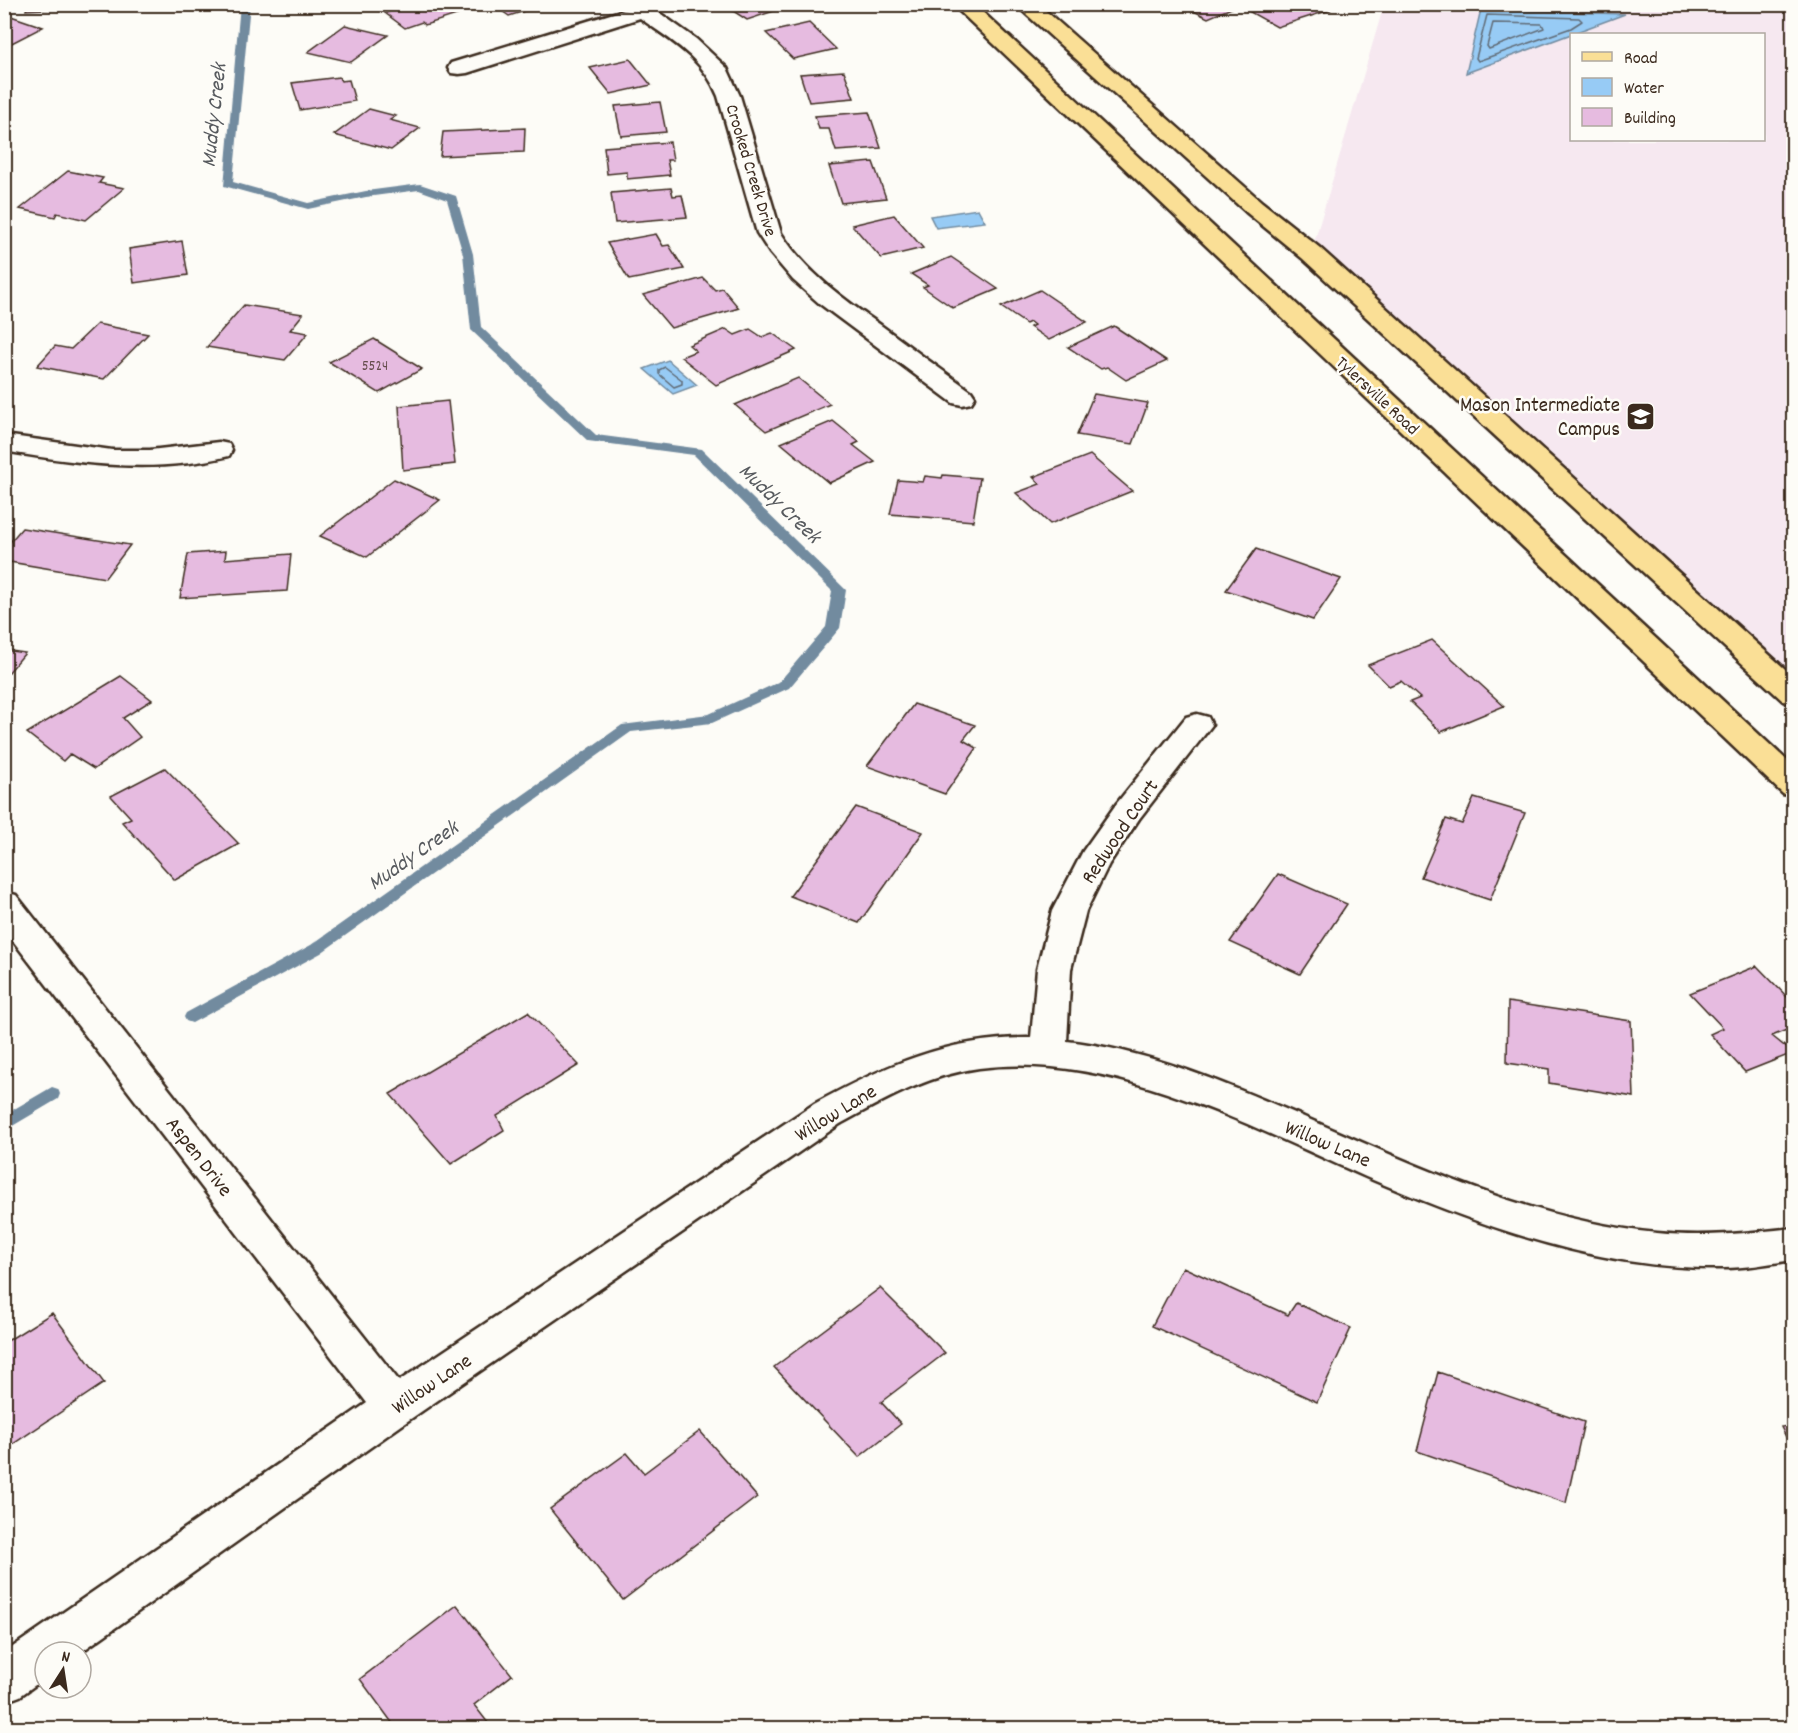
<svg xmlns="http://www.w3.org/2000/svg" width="1798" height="1733" font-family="Dekko,sans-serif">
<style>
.built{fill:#f6e8f0;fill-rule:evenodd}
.water{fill:#97cbf5;stroke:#728b9f;stroke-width:1.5}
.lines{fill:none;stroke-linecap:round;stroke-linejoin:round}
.shore{stroke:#606a74;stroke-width:1.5}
.stream{fill:#728b9f;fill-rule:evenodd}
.building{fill:#e6bbe0;stroke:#3b2a1e;stroke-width:1.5}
.minor-casing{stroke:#3b2a1e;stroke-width:5}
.major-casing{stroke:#3b2a1e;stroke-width:5}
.minor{fill:#fdfcf7;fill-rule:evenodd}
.major{fill:#fadf96;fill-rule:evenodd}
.labels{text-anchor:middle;stroke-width:5;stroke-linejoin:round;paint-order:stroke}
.far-number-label{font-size:15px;fill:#664e4e}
.far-street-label{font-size:18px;fill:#3b2a1e;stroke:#fdfcf7}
.poi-label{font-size:21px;fill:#3b2a1e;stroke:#fdfcf7;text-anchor:end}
.street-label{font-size:21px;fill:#3b2a1e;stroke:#fdfcf7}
.water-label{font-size:22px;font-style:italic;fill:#575a5e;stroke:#fdfcf7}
</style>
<rect width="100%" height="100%" fill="#fdfcf7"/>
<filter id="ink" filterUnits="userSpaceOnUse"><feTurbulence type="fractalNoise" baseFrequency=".0167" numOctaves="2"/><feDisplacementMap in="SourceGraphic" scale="12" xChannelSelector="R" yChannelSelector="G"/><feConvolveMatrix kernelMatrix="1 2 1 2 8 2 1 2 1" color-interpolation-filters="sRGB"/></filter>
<g filter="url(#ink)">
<path class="built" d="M1384 5H1793V694L1311 253ZM1572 34H1764V140H1572Z"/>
<path class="water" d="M1481 9 1625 14 1466 73Z
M978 209 985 222 936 228 930 216Z
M668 360 697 385 673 394 644 369Z"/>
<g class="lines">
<path class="shore" d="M1487 15 1579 18 1582 21 1571 28 1478 61 1476 58Z
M1493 23 1542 24 1544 28 1489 49 1487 46Z
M665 367 682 380V384L674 387 659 374V370Z"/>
<path class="stream" d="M240 4H250L233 182 308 203 366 191 420 184 456 196 473 254 481 327 596 435 702 449 846 590 840 628 789 688 712 723 631 732 321 953 192 1023 186 1021 184 1017 186 1013 311 945 622 725 709 714 779 682 826 627 832 591 694 455 588 441 471 330 463 254 447 200 419 190 366 197 308 209 224 186Z
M52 1087 58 1089 60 1094 58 1099 4 1131V1115Z"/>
</g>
<path class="building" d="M28 4H67L65 8 26 10Z
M411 4H456L466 12 425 25 422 22 405 28 385 13Z
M492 4H547L509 16Z
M795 4 747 20 727 7 733 4Z
M1179 4H1229L1234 7 1208 18Z
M1272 4H1320L1330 10 1277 27 1250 12Z
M8 15 43 27 4 47V17Z
M809 23 836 49 793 59 766 33Z
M345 25 388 35 351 62 308 52Z
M630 59 651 85 611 94 590 68Z
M844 71 854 98 809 102 800 74Z
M339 77 341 81 349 80 355 101 300 110 292 83Z
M660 102 666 132 621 136 615 106Z
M369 109 396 116 390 120 420 128 391 150 334 135Z
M869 112 881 148 836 151 829 129H819L815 116Z
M525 128 524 152 440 156 443 132Z
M670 142 673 160H667L670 175 627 179V172L607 174 604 147Z
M873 162 886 198 841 203 829 166Z
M68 171 103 178 99 183 124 188 86 220 57 213 55 217 20 209Z
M671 188 673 196 682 195 687 217 615 223 611 193Z
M894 215 923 248 881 258 852 225Z
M656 234 663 246 669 245 684 269 629 280 607 243Z
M182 241 188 275 134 283 129 249Z
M951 257 998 289 953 308 923 287 928 285 911 274Z
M703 278 715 290 722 288 739 308 671 328 643 295Z
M1040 290 1087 322 1049 340 1030 327 1034 325 1030 322 1026 324 1001 307Z
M244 305 303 314 290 330 308 333 285 360 207 347Z
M97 324 148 334 104 379 37 366 55 346 71 349Z
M1114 326 1167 361 1126 380 1107 367 1101 369 1068 347Z
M726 329 735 335 750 329 762 337 772 333 796 350 716 385 681 357 696 351 689 345Z
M374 339 422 369 379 393 329 362Z
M798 378 830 404 766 431 735 405Z
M1094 394 1148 403 1133 444 1077 435Z
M448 401 455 464 403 470 399 406Z
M833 421 859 442 853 445 875 462 829 483 781 443Z
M1090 455 1132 491 1050 524 1016 493 1040 484 1033 477Z
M943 475 980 478 973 521 890 514 898 480 923 482 925 476 942 478Z
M394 479 440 500 367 557 320 536Z
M22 528 130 545 105 578 4 561V549Z
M1256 549 1341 579 1313 620 1226 590Z
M226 551 225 559 291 554 287 591 180 598 188 554Z
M1432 640 1504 706 1441 732 1410 702 1420 698 1401 681 1389 686 1368 665Z
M4 650 25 653 4 678Z
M121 676 152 700 123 718 140 737 94 769 70 754 63 761 27 733Z
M914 704 975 725 963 740 977 748 945 794 867 766Z
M165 768 239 844 175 880 122 822 131 818 111 796Z
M1474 798 1525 813 1490 900 1421 877 1446 819 1462 824Z
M856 807 923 832 859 923 790 896Z
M1278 874 1347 904 1300 974 1230 942Z
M1757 966 1794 1004V1027L1772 1036 1793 1053 1745 1072 1710 1034 1723 1028 1690 993Z
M1508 1002 1631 1021 1634 1097 1549 1083V1069L1507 1063Z
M528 1012 579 1065 497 1116 504 1130 451 1164 390 1094Z
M1183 1267 1288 1315 1296 1303 1351 1328 1317 1402 1152 1326Z
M880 1288 945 1353 881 1402 901 1424 859 1457 774 1367Z
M52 1313 104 1383 4 1450V1343Z
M1438 1372 1584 1422 1566 1503 1417 1451Z
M1794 1425V1453L1781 1427Z
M700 1431 757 1497 623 1600 550 1509 627 1453 644 1473Z
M457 1605 512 1675 474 1705 492 1728H396L360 1679Z"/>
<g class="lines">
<defs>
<path id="minor" d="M623 4H647L696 39 727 68 740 96 781 233C806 273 844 299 882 326 912 348 941 370 971 391L975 397 971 403 962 405 953 403 820 304 793 280 770 253 757 233 718 96C702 57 673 42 640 18L467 73 459 74 451 73 448 68 451 63 627 9Z
M4 435 112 450H150L219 442 229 444 232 450 229 456C153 474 80 464 4 451Z
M1197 714 1208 717 1212 725 1139 819 1109 864 1086 911 1071 969 1067 1041C1148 1050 1229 1085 1304 1117 1417 1166 1533 1221 1657 1233 1703 1238 1748 1233 1794 1228V1260C1771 1263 1747 1268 1724 1268 1604 1270 1489 1229 1380 1183 1258 1131 1116 1050 979 1068 928 1075 884 1100 840 1124L409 1420 81 1652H45V1678L20 1696 4 1702V1653L367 1403 4 929V892L16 895 399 1381 814 1104C885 1065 949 1037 1031 1038L1037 969 1052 911 1083 851 1117 803 1186 717Z"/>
<path id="major" d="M952 4H974L1794 767V797L1783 794Z
M1015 4H1038L1262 202 1320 248 1794 677V704L1783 701 1302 258 1246 212Z"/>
</defs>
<use href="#minor" class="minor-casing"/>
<use href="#major" class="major-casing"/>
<use href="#minor" class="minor"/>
<use href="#major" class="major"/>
</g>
</g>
<defs>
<symbol id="school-square" viewBox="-11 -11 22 22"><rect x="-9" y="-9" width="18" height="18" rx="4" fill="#3b2a1e" stroke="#fdfcf7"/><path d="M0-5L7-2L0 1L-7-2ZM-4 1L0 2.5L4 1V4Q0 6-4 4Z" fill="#fff"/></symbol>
</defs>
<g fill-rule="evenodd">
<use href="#school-square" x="1624" y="400" width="33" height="33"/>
</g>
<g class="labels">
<g class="far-number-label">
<text x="375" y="370">5524</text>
</g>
<g class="far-street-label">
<text transform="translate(752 170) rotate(73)" y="6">Crooked Creek Drive</text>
<text transform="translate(1378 395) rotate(43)" y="6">Tylersville Road</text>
</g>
<g class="poi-label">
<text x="1620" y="411">Mason Intermediate<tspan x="1620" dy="24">Campus</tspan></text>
</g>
<g class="street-label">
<text transform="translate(1119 831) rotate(-56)" y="7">Redwood Court</text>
<text transform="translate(835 1112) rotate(-31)" y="7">Willow Lane</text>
<text transform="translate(1328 1143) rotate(23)" y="7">Willow Lane</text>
<text transform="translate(200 1156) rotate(52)" y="7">Aspen Drive</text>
<text transform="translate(431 1383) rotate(-34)" y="7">Willow Lane</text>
</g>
<g class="water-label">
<text transform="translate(212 115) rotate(-84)" y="8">Muddy Creek</text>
<text transform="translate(781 502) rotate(44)" y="8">Muddy Creek</text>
<text transform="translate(412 854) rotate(-35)" y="8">Muddy Creek</text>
</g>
</g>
<rect width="1798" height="1733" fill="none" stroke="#fdfcf7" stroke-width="24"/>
<rect x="12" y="12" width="1774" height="1709" fill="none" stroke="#3b2a1e" stroke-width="2" filter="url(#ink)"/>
<rect x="1570" y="33" width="195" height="108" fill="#fdfcf7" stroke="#afa8a0" stroke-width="1.5"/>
<rect x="1582" y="52" width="30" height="9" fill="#fadf96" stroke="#afa8a0" stroke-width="1.5"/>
<text x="1624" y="63" font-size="18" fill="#3b2a1e">Road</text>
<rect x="1582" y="78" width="30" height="18" fill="#97cbf5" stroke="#afa8a0" stroke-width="1.5"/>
<text x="1624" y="93" font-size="18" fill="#3b2a1e">Water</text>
<rect x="1582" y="108" width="30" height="18" fill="#e6bbe0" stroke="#afa8a0" stroke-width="1.5"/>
<text x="1624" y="123" font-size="18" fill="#3b2a1e">Building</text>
<g transform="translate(63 1670) rotate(12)"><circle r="28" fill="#fdfcf7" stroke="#afa8a0" stroke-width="1.5"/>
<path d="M0-4.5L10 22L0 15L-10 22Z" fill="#3b2a1e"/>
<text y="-9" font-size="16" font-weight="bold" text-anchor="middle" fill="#3b2a1e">N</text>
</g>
</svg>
